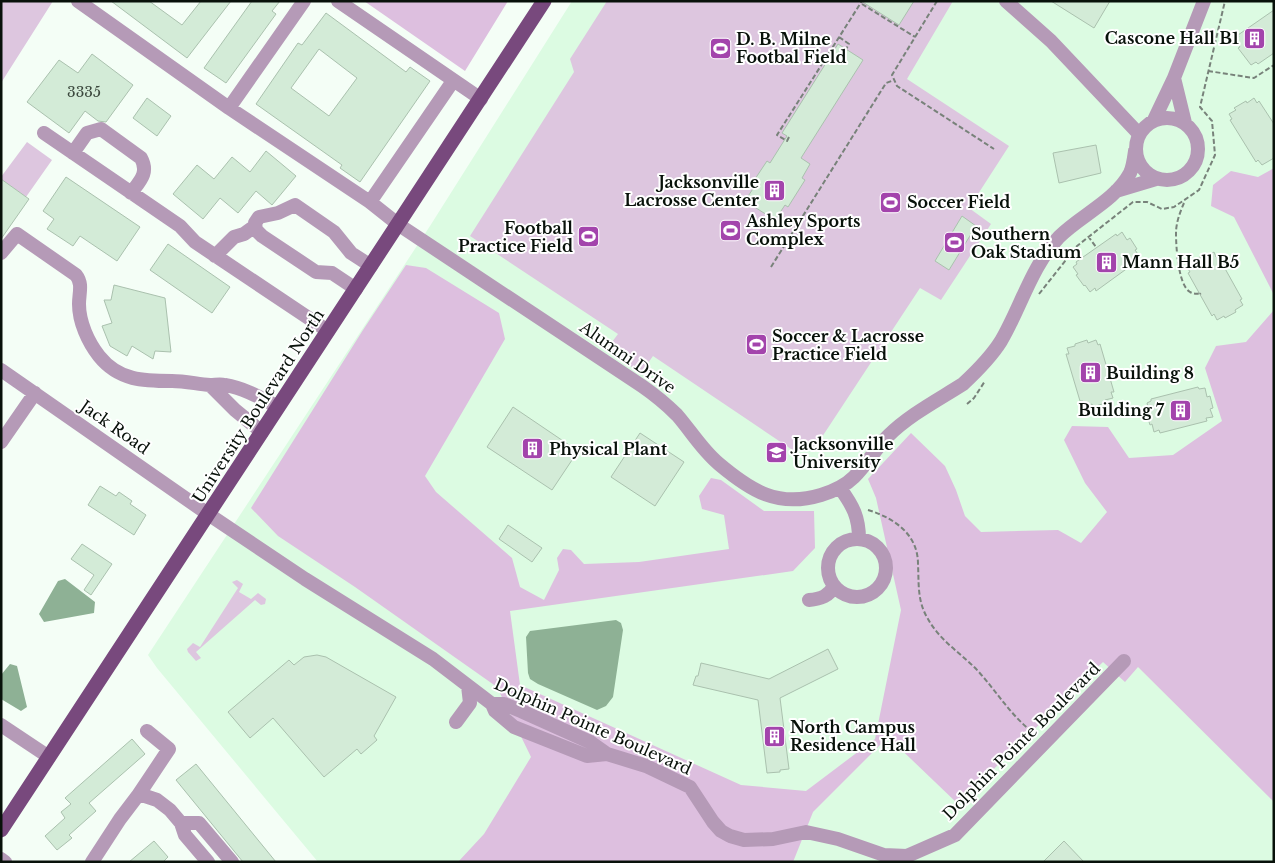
<svg xmlns="http://www.w3.org/2000/svg" width="1275" height="863" font-family="'Libre Baskerville',serif">
<style>
.built{fill:#dcfbe2}
.green{fill:#ddc6df}
.forest{fill:#ddbfdf}
.water{fill:#8eb195}
.building{fill:#d3ebd7;stroke:#aac1ae;fill-rule:evenodd}
.lines{fill:none;stroke-linecap:round;stroke-linejoin:round}
.path{stroke:#78827a;stroke-width:2;stroke-dasharray:5 2.5;stroke-linecap:butt}
.minor{stroke:#b59ab7;stroke-width:14}
.major{stroke:#78497d;stroke-width:15}
.labels{text-anchor:middle;stroke-width:4;stroke-linejoin:round;paint-order:stroke}
.number-label{font-size:14px;fill:#3b483d}
.poi-label{font-size:16px;font-weight:bold;fill:#08110a;stroke:#fff;text-anchor:start}
.street-label{font-size:16px;fill:#08110a;stroke:#fff}
</style>
<rect width="100%" height="100%" fill="#f4fef6"/>
<path class="built" d="M572 1H1274V862H318L157 668 148 655 430 226Z"/>
<path class="green" d="M1 1H53L1 83Z
M607 1H953L907 79 1009 146 969 208 991 224 941 300 920 288 818 443 807 451H794L653 356 641 373 606 350 618 334 470 236 574 72 570 59Z
M27 142 52 160 26 197 1 179V177Z
M237 580 243 584 239 592 251 599 258 593 266 599 265 604 261 605 255 600 196 652 201 658 196 661 188 652 187 649 193 643 200 647 238 588 232 582Z"/>
<path class="forest" d="M364 1H508L465 71Z
M1274 168V295L1234 217 1211 206 1213 185 1231 171 1258 177Z
M406 265 426 268 499 313 505 339 425 476 436 492 512 558 520 587 544 600 559 570 557 558 563 549 571 550 584 564 639 562 729 549 724 515 702 509 699 496 711 478 721 480 764 511H814L815 548 793 571 510 611 520 685 741 785 806 791 875 739 901 610 876 498 868 479 911 433 945 466 956 490 965 516 981 532 1058 530 1081 543 1107 512 1085 483 1064 440 1072 426 1108 427 1129 458 1173 455 1222 421 1205 368 1216 346 1246 342 1274 310V802L1138 667 1125 682 1103 662 958 804 888 737 813 812 793 862H458L484 834 531 757 497 687 355 587 278 536 251 508 363 330Z"/>
<path class="water" d="M65 579 95 602 94 613 44 622 39 614 58 581Z
M616 620 621 623 623 630 613 697 606 706 597 710 538 684 530 679 528 673 526 637 530 631Z
M10 664 17 666 27 707 21 711 1 699V675Z"/>
<path class="building" d="M111 1H149L182 25 201 1H231L187 58Z
M252 1H280L272 11 276 14 226 83 204 68Z
M861 1H914L899 25Z
M1051 1H1110L1094 28Z
M1274 10V53L1258 64 1256 62 1251 65 1238 48 1240 47 1235 40 1239 37 1238 35Z
M326 13 406 72 410 67 430 81 360 182 340 168 342 165 256 104 298 43 302 45ZM319 49 357 78 329 116 291 88Z
M838 44 863 60 801 158 810 164 802 178 805 180 788 207 785 205 775 220 745 201 758 181 755 179 767 161 770 163 787 136 782 133Z
M92 54 133 85 106 122 98 121 85 111 69 133 27 102 59 60 78 73Z
M147 98 171 116 157 136 133 118Z
M1254 98 1257 103 1259 101 1274 124V158L1262 165 1258 160 1256 162 1230 120 1232 119 1229 114 1236 110 1234 108 1246 101 1247 103Z
M1096 145 1101 173 1059 183 1053 153Z
M266 151 296 176 272 205 256 191 238 213 220 198 203 219 173 194 197 165 214 179 232 157 250 172Z
M66 177 140 227 117 261 80 236 73 246 47 229 54 219 43 211Z
M1 179 29 199 1 239Z
M962 216 976 226 949 270 935 261Z
M1122 232 1127 240 1130 238 1137 249 1135 250 1140 257 1135 260 1136 262 1096 291 1095 288 1090 292 1085 285 1084 286 1076 275 1078 274 1073 267 1077 264 1076 262 1116 234 1117 236Z
M168 244 230 287 212 313 150 270Z
M1214 252 1216 257 1218 256 1242 299 1240 300 1243 305 1235 310 1236 312 1225 318 1224 316 1217 320 1214 314 1212 316 1188 273 1190 272 1187 267 1195 263 1193 261 1205 254 1206 257Z
M114 285 165 298 171 352 155 351 153 359 132 346 127 356 110 346 102 326 112 323 104 300H111Z
M1087 340 1088 343 1096 340 1098 345 1100 344 1114 392H1111L1113 398 1105 400V403L1093 407 1092 404 1085 407 1083 401H1080L1066 354H1069L1067 348 1075 346V344Z
M1198 387 1199 389 1205 388 1207 397 1210 396 1213 408 1210 409 1213 417 1206 418 1207 421 1160 433 1159 430 1154 432 1152 424 1150 425 1146 412 1149 411 1147 403 1151 401V399Z
M513 407 578 451 552 490 487 447Z
M640 433 684 462 655 506 611 477Z
M100 486 116 496 119 492 132 501 130 504 146 515 134 535 88 505Z
M508 525 542 548 532 562 499 539Z
M82 544 112 564 91 595 84 590 94 575 71 559Z
M828 649 838 669 780 698 789 769 780 770V772L767 773 758 700 693 685 696 676H698L701 663 769 679Z
M317 655 326 657 396 697 374 736 377 740 361 754 357 749 324 777 273 718 250 738 228 712 289 660 294 665 304 657Z
M132 739 145 754 89 803 96 811 69 835 72 838 57 850 45 836 65 818 61 812 71 804 65 798Z
M196 764 276 862H243L176 780Z
M154 841 168 857 163 862H129Z
M1064 841 1084 862H1043Z"/>
<g class="lines">
<path class="path" d="M937 1 892 75 897 86 994 149
M862 4 915 37
M839 37 849 44 846 49
M1208 71 1254 78 1274 65
M789 137 787 141 777 135 862 1
M1184 203C1180 212 1176 223 1176 233 1176 246 1178 285 1190 292 1194 294 1197 294 1201 293L1200 294
M1088 236 1096 247
M771 267 886 83 894 80
M1039 294 1077 246 1133 202H1147L1162 209 1174 207 1199 190 1215 155 1212 121 1200 107 1225 1
M967 404 974 398 985 381
M868 510C894 518 918 534 918 564 919 584 917 601 928 619 940 641 962 654 978 671 997 692 1009 713 1031 731"/>
<path class="minor" d="M78 1 229 108 370 202 399 225 642 386C655 395 666 404 677 415 691 431 702 450 719 464 751 491 778 508 821 495 834 491 845 486 854 477 867 464 876 448 888 436 909 415 938 400 963 384 977 371 991 357 1001 341 1021 307 1031 267 1059 237 1081 215 1115 201 1130 173 1133 167 1134 158 1135 151
M338 1 481 99
M1006 1 1051 41 1139 134
M1174 78 1185 123
M229 108 304 1
M1136 149a31 31 0 1 1 62 0a31 31 0 1 1-62 0Z
M1154 120 1174 78 1204 1
M44 133 180 226 195 242 328 331
M73 153 87 133 101 129 141 158C149 173 140 181 131 193
M1116 191 1156 179
M370 202 453 81
M1 253 17 234 76 275C83 284 79 293 79 304 79 322 88 342 99 356 119 381 144 381 172 381 185 381 197 384 210 385 215 385 220 384 225 385 244 388 261 398 278 407
M215 256 234 237 244 234 255 226
M356 289 332 273 316 272 262 236 256 230 255 223 259 217 278 213 295 205 334 232 351 253 371 266
M1 370 208 514 305 579 433 659 492 704H504L521 711 590 742 607 754 646 766 690 787 713 822 721 831 730 836 744 840 773 839 806 832 838 839 884 855 907 856 955 835 1124 661
M210 385 235 410 262 432
M1 442 35 393
M840 488C853 506 859 517 859 539
M828 568a29 29 0 1 1 58 0a29 29 0 1 1-58 0Z
M809 600C821 599 829 596 834 586
M492 704 495 711 514 727 587 756 607 754
M456 722 470 703 468 686
M1 725 49 757
M139 794 169 749 147 731
M181 823H199L232 862
M1 859 5 862
M92 862 120 819 139 794 157 800 170 810 181 823 185 835 208 862"/>
<path class="major" d="M1 830 544 1"/>
</g>
<defs>
<symbol id="building-square" viewBox="-11 -11 22 22"><rect x="-9" y="-9" width="18" height="18" rx="4" fill="#a344ac" stroke="#fff"/><path d="M-4-6H4V6H1V3H-1V6H-4ZM-2.5-4.3h1.7v1.8h-1.7ZM.8-4.3h1.7v1.8H.8ZM-2.5-1h1.7V.8h-1.7ZM.8-1h1.7V.8H.8Z" fill="#fff"/></symbol>
<symbol id="stadium-square" viewBox="-11 -11 22 22"><rect x="-9" y="-9" width="18" height="18" rx="4" fill="#a344ac" stroke="#fff"/><path d="M0-5a6.5 5 0 1 0 0 10a6.5 5 0 1 0 0-10ZM-3.5-1.8h7v3.6h-7Z" fill="#fff"/></symbol>
<symbol id="university-square" viewBox="-11 -11 22 22"><rect x="-9" y="-9" width="18" height="18" rx="4" fill="#a344ac" stroke="#fff"/><path d="M0-5L7-2L0 1L-7-2ZM-4 1L0 2.5L4 1V4Q0 6-4 4Z" fill="#fff"/></symbol>
</defs>
<g fill-rule="evenodd">
<use href="#building-square" x="1242" y="26" width="25" height="25"/>
<use href="#stadium-square" x="708" y="36" width="25" height="25"/>
<use href="#building-square" x="762" y="178" width="25" height="25"/>
<use href="#stadium-square" x="878" y="190" width="25" height="25"/>
<use href="#stadium-square" x="718" y="218" width="25" height="25"/>
<use href="#stadium-square" x="576" y="224" width="25" height="25"/>
<use href="#stadium-square" x="942" y="230" width="25" height="25"/>
<use href="#building-square" x="1094" y="250" width="25" height="25"/>
<use href="#stadium-square" x="744" y="332" width="25" height="25"/>
<use href="#building-square" x="1078" y="360" width="25" height="25"/>
<use href="#building-square" x="1168" y="398" width="25" height="25"/>
<use href="#building-square" x="520" y="436" width="25" height="25"/>
<use href="#university-square" x="764" y="440" width="25" height="25"/>
<use href="#building-square" x="762" y="724" width="25" height="25"/>
</g>
<g class="labels">
<g class="number-label">
<text x="84" y="97">3335</text>
</g>
<g class="poi-label">
<text x="1239" y="44" text-anchor="end">Cascone Hall B1</text>
<text x="736" y="45">D. B. Milne<tspan x="736" dy="18">Footbal Field</tspan></text>
<text x="759" y="188" text-anchor="end">Jacksonville<tspan x="759" dy="18">Lacrosse Center</tspan></text>
<text x="907" y="208">Soccer Field</text>
<text x="746" y="227">Ashley Sports<tspan x="746" dy="18">Complex</tspan></text>
<text x="573" y="234" text-anchor="end">Football<tspan x="573" dy="18">Practice Field</tspan></text>
<text x="971" y="240">Southern<tspan x="971" dy="18">Oak Stadium</tspan></text>
<text x="1122" y="268">Mann Hall B5</text>
<text x="772" y="342">Soccer &amp; Lacrosse<tspan x="772" dy="18">Practice Field</tspan></text>
<text x="1106" y="379">Building 8</text>
<text x="1164" y="416" text-anchor="end">Building 7</text>
<text x="793" y="450">Jacksonville<tspan x="793" dy="18">University</tspan></text>
<text x="549" y="455">Physical Plant</text>
<text x="790" y="733">North Campus<tspan x="790" dy="18">Residence Hall</tspan></text>
</g>
<g class="street-label">
<text transform="translate(628 357) rotate(35)" y="6">Alumni Drive</text>
<text transform="translate(258 406) rotate(-57)" y="6">University Boulevard North</text>
<text transform="translate(115 427) rotate(35)" y="6">Jack Road</text>
<text transform="translate(593 726) rotate(24)" y="6">Dolphin Pointe Boulevard</text>
<text transform="translate(1021 741) rotate(-45)" y="6">Dolphin Pointe Boulevard</text>
</g>
</g>
<rect width="1275" height="863" fill="none" stroke="#08110a" stroke-width="5"/>
</svg>
